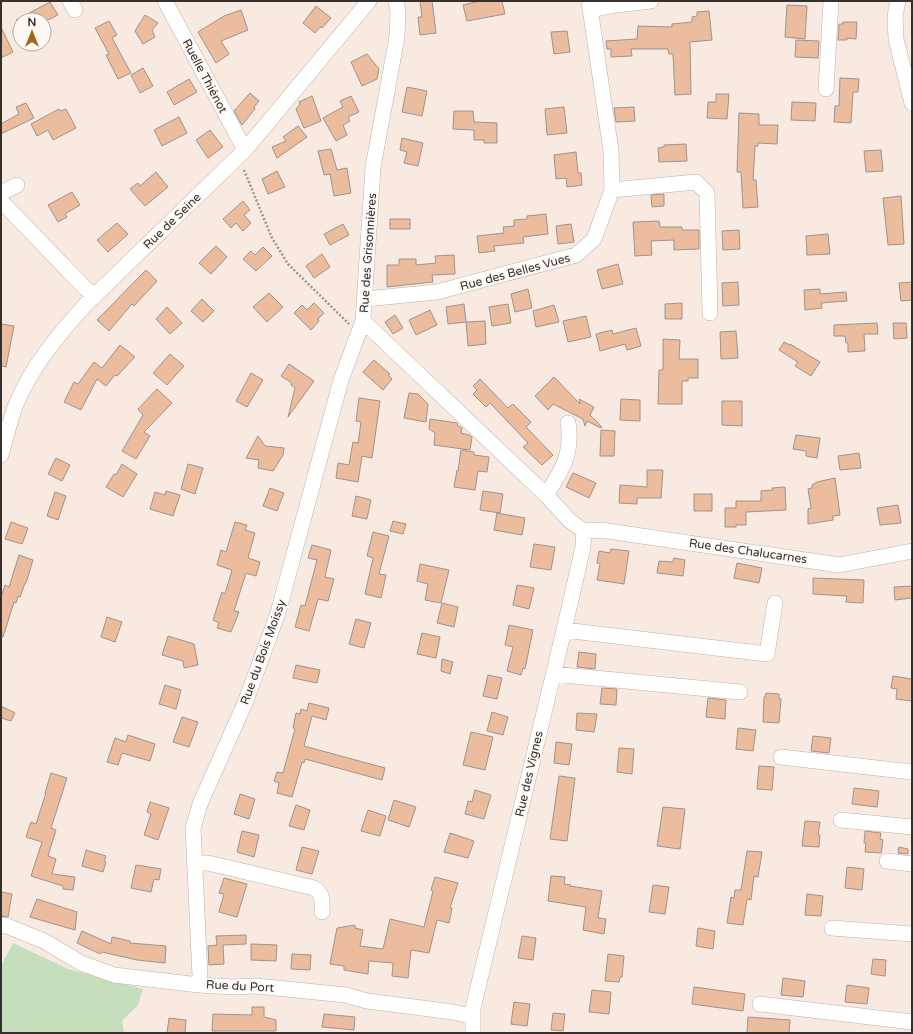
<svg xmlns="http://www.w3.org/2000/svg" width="913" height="1034" font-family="'Varela Round',sans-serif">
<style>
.green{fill:#c5debb}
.building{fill:#ecbc9f;stroke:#a0938b}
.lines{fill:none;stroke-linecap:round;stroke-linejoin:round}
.minor-casing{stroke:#bfb1a9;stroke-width:16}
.path{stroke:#9f948e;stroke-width:2.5;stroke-dasharray:2 2;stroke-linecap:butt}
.minor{stroke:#fff;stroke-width:15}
.labels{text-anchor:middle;stroke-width:4;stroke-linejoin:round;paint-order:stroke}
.street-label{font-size:12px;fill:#36302d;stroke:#fff9f5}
</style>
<rect width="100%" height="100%" fill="#f8e9e1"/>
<path class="green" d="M13 943 68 969 143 989 138 1005 122 1021 124 1033H1V966Z"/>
<path class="building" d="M420 1H432L436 33 420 35 418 17H422Z
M480 1H502L505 14 467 21 463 5Z
M50 2 58 15 48 20H16Z
M787 5 807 6 805 39 785 37Z
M316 6 331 18 322 28 320 27 315 33 303 23Z
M241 10 248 30 221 41 229 54 216 63 198 32 224 16Z
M709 11 712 40 690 42 691 94 675 95 673 54H669L668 49H631L632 56 611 57V49H607L606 41 637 39 638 26 672 27V24L692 22V17L697 16V12Z
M145 15 158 23 152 30 155 37 143 44 135 31Z
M109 21 117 35 112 38 131 73 118 79 106 55 109 54 95 28Z
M843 22H857L856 39 847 38V40H838L839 24H843Z
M1 27 13 52 1 58Z
M567 31 570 52 554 54 551 32Z
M796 40 819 41 818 58 795 57Z
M367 54 379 69 377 79 362 86 351 62Z
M143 68 153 86 140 93 131 75Z
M840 78 859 79 858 92H853L851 123 834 122 835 106H839Z
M189 79 197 92 174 105 167 92Z
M407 87 427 91 422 116 402 112Z
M250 93 259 101 254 107 255 109 242 125 234 111Z
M716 94H729L727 119 707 118 708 102H716Z
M312 96 321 121 304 128 296 109 300 104 299 102Z
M351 96 359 112 348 117 350 121 343 125 347 135 336 141 323 118 343 107 340 101Z
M792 102 816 103 815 121 791 120Z
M26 103 34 118 1 134V124L19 114 16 107Z
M564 107 567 133 547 135 545 109Z
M634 107 635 121 616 122 614 108Z
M59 109 60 111 66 109 76 128 53 140 48 130 37 136 31 124Z
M454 111H473L474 122 497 123V143H484V140H474V130L453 129Z
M739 113 759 114V125H778L777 144 758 143V146H755L753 180H756L758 207 743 208 741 172H737Z
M179 117 187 133 162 146 154 130Z
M298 126 307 137 277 158 272 147 286 141 283 137Z
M210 130 223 147 208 158 196 140Z
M402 138 423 143 418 166 404 163 407 152 400 150Z
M686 144 687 161 659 162 658 148 664 147V145Z
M331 149 337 170 347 168 351 193 334 196 330 174 324 175 318 151Z
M881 150 883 171 866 172 864 151Z
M576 152 578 173H581L582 185 567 187 566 178 556 179 554 155Z
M277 171 285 187 268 194 262 179Z
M156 172 168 187 145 206 130 189 138 183 140 186Z
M72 192 80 205 65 214 67 217 58 222 48 205Z
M664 194V206L652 207 651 195Z
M901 196 904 244 888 245 883 198Z
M243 201 250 210 244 215 251 223 243 231 236 223 231 228 223 219Z
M546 214 548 234 523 237 524 243 494 246 495 251 479 253 477 236 504 233 503 227 514 226V220L527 219V216Z
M390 219H410V229H390Z
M659 221 660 227H682V230H699V249L674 250V240L651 241 652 255 635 256 633 222Z
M117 223 128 234 108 252 97 240Z
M343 224 349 235 330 245 324 234Z
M571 224 574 242 558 244 556 226Z
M739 230 740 249 723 250 722 231Z
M828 234 830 254 807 255 806 236Z
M216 246 227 257 211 274 199 263Z
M263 247 272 256 256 271 243 259 251 251 255 255Z
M322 254 330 267 314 278 306 266Z
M454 255 455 274 432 275 433 282 387 287V265H399V259H416V265L436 263 435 256Z
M618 264 623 284 602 289 597 270Z
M146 270 157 281 134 306 132 304 109 331 97 320Z
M738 282 739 305 723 306 722 283Z
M912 282V300L901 301 899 283Z
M528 289 532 308 515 312 511 294Z
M820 289V294L846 292 847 301 821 303 822 308 805 310 804 290Z
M269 293 283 307 267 322 253 307Z
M202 299 214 311 203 322 191 311Z
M314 303 324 313 318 319 319 321 311 330 294 313 302 305 307 310Z
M682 303V319H665V304Z
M464 304 466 322 485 321 486 344 468 346 466 322 448 324 446 307Z
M508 304 511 323 492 326 489 307Z
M554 305 559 322 536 327 533 311Z
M167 307 182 323 170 334 156 319Z
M430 310 437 325 416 335 409 320Z
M395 315 403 328 393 334 385 322Z
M586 316 591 337 568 342 563 321Z
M877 323 878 334H864L865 351 848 352V343H846L845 336H834V325Z
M893 323H906L907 338 894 339Z
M1 324 14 326 6 367 1 366Z
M636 328 641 346 627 350 625 344 600 351 596 334 612 330 613 334Z
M736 331 738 358 721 359 720 332Z
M663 339 680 340 679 359H698V378H688V381H682V404H658L659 370H663Z
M784 342 790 345V344L820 362 811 376 795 366 798 362 779 350Z
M120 345 135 357 117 376 115 375 106 386 97 379 81 410 64 402 74 382 78 384 94 362 102 368Z
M170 354 184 366 167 385 153 373Z
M374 360 390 374 388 375 392 379 383 390 363 372Z
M289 364 314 381 288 417 295 388 291 385 292 383 281 376Z
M251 373 263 380 247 407 236 401Z
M554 377 580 404 579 399 594 407 590 415 602 427 601 428 587 421 585 426 583 419 553 404 548 410 535 396Z
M480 379 508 408 513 404 531 422 526 427 553 455 542 465 523 447 528 443 490 403 486 407 473 394 477 390 473 386Z
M157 389 172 403 144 432 150 436 136 459 122 451 143 415 138 409Z
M409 393 418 394 428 404 426 422 404 418Z
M359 398 380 401 372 458 362 456 358 482 336 478 338 463 349 465 353 442 358 443 361 422 356 421Z
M621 399 640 400V421L620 420Z
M722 401H742V426L722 425Z
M430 419 457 423 458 426 462 428 461 433 469 435 472 437 470 450 434 445 435 433 429 429Z
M601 430 615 431 614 456H600Z
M796 435 820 438 817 458 806 456V451L793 449Z
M258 436 265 446 284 448 283 455 273 471 258 468 259 460 246 458Z
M461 450 474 452V455L489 457 487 472 478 471 475 490 454 487 457 470 458 471Z
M859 453 861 468 840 470 838 456Z
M56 458 70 465 62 481 48 474Z
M122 464 137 474 123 497 106 487 114 474 116 475Z
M188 464 203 468 195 494 181 489Z
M647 470H663L661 498H637V504L619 503 620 485 647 487Z
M573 473 596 483 589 498 566 487Z
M835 478 840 515 833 516V520L808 524V509L811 508 808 489 812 488V485L817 482Z
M785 487 786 510 746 512V525H736V527H725V508H736V501H761V491L773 490 772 488Z
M270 488 284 493 277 511 263 506Z
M166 491 180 495 173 516 150 509 155 492 165 495Z
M483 491 503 494 500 513 480 510Z
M55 492 66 496 58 520 47 516Z
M694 494H712V511H694Z
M356 496 371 500 367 519 352 516Z
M898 505 901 523 880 525 877 508Z
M497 513 525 518 522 535 494 530Z
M393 521 406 524 403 534 390 531Z
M11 522 28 528 22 544 5 539Z
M235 522 247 525 245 530 255 533 248 558 260 562 256 576 246 573 234 611 239 612 231 632 217 628 219 623 213 620 222 592 225 594 232 570 217 565 221 550 226 552Z
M373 532 389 536 379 574 386 575 381 598 365 594 373 558 367 556Z
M534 544 555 547 551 570 530 567Z
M312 545 331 550 325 577 334 579 328 601 318 599 309 631 295 627 301 605 305 606 317 560 308 558Z
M611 549 629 551 624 584 597 580 600 564 597 563 599 551 610 553Z
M19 555 33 560 26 583H25L20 597 18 596 16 603 14 602 3 637H1V597L5 585 9 587Z
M674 558 685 560 683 576 657 573 659 561 673 562Z
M737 563 762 568 759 583 734 578Z
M420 564 449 570 441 603 425 600 428 584 417 581Z
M813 578 864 580 863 603 846 602 847 596 813 594Z
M517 585 534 588 529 609 513 605Z
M912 586V598L895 600 894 587Z
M442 603 458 607 454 627 437 623Z
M107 617 122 622 115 642 101 637Z
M356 619 371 623 364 648 349 644Z
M509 625 533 630 525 669 523 668 521 675 507 671 513 647 505 645Z
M422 633 440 637 436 658 417 654Z
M168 636 194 644 198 665 184 668 183 661 162 655Z
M579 652 596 654 595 669 577 667Z
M442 659 453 662 450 674 441 671Z
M296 665 320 670 317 683 293 678Z
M488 675 502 678 497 699 483 696Z
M893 676 912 679V701L896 699 897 689 891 688Z
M165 685 181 690 176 709 159 704Z
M602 688 617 689 616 705 600 704Z
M766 693 779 694V699H781L779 723 763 722 764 697H765Z
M708 698 726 700 725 719 706 717Z
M309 703 329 708 326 720 312 716 304 746 385 768 382 780 305 759 304 763 302 762 292 797 277 793 279 783 274 781 277 772 283 773 295 729 293 728 296 713 300 714 301 709 307 711Z
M1 706 15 713 11 721 1 718Z
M492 712 508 717 503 735 487 731Z
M577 713 597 714 594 732 576 730Z
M182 717 198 722 189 747 173 742Z
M738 728 756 730 753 751 736 749Z
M471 732 493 737 485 770 463 765Z
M128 735 155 744 150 761 122 753 118 765 107 762 115 738 126 742Z
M813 736 831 738 829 753 811 751Z
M556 742 572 744 569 765 554 763Z
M619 748 634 749 632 774 617 772Z
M759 766 774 767 772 790 757 789Z
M51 773 67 778 51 828 56 830 48 856 56 859 52 874 75 877 73 890 63 889V886L31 876 42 842 26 837 31 822 36 824 46 793H45Z
M559 776 575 778 567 841 550 839Z
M854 788 879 791 877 807 852 804Z
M475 790 491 795 484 819 465 814 468 801 472 802Z
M240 794 255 799 249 819 234 814Z
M394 800 416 807 409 827 388 820Z
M150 802 169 808 158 840 144 835 151 814 147 812Z
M296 805 310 810 304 830 289 826Z
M663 807 685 809 680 849 657 846Z
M368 810 386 816 380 836 361 831Z
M805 821 820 822 818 835H820L819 847 802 846Z
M242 831 259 835 254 857 237 852Z
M865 831 881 833 880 839 883 840 881 853 865 852 866 843H864Z
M450 833 474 841 468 858 444 852Z
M302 847 319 851 312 874 296 870Z
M899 847 908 849V854L898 853Z
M86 850 106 856 104 861 106 862 103 872 82 866Z
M747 851 762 852 758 877 754 876 751 900 747 899 743 925 727 923 731 897 734 898 735 890H741Z
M136 865 161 869 159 880 154 879 151 892 131 888Z
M847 867 864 869 862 890 845 888Z
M551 876 565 877 564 884 571 885 570 886 602 891 598 918 606 919 604 934 583 930 586 907 548 901Z
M435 877 458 883 450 908H452L449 923 437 920 429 953 411 950 408 978 392 976 393 963 369 961 368 974 344 970V966L330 964 337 928 355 925V928L363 930 360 946 383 949 390 919 424 927 433 891 431 890Z
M224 878 247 884 237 917 219 912 224 894 219 893Z
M653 885 669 887 665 914 649 912Z
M1 892 12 894 8 917 1 916Z
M807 894 823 896 821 916 805 915Z
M37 899 77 912 75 930 30 917Z
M698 928 715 931 713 949 696 946Z
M82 931 111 944 112 937 130 941V943L166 946 165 963 137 960 102 952 100 954 77 943Z
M246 935V944L223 945 224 964 209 965 208 946 217 945 216 936Z
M522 936 536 938 533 960 518 958Z
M251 944 277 945 276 961 251 960Z
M292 954 311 955 310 970 291 969Z
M608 954 624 956 622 977H620L619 982 605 981Z
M873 959 886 960 885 976 871 974Z
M783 978 805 981 803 997 781 995Z
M847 985 869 988 867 1004 845 1002Z
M694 987 745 994 743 1011 692 1004Z
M592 990 611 992 609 1014 589 1012Z
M514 1002 530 1004 527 1026 511 1024Z
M252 1007H264V1017L276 1020V1031H212L213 1014 252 1015Z
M553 1013 565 1014 563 1031 551 1030Z
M324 1014 355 1017 354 1030 322 1027Z
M748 1017 790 1020 789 1033H747Z
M169 1018 186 1020 185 1033H167Z"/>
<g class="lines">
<defs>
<path id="minor" d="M70 1 75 10
M165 1 245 150
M396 1 398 11 397 37 373 167 363 321 546 495 570 521 584 531
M898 1 895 16 896 39 912 103
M590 10 617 5 651 1
M826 89 831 1
M612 190 696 182 707 193 710 313
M1 193 17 185
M1 201 85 288 95 296
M365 299 437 292 576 255 594 239 612 190 611 151 589 1
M1 455C6 438 10 419 17 402 33 365 59 334 86 304L245 150 369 1
M546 495C562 471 573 453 568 423
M584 531 601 530 839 565 912 551
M564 630 767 654 775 603
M553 674 740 692
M781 757 912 772
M841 820 912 827
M887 861 912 864
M195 863H208L314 888C324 894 322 902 322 912
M1 925 7 926 44 941 81 963 114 975 199 985 233 987 256 986 346 995 367 1001 453 1012 473 1017V1033
M832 928 912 934
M199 985 200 976 193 828 200 804 245 703 278 613 341 380 363 321
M760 1004 912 1022
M473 1017V1008L564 630 583 547 584 531"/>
</defs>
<use href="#minor" class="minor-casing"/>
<path class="path" d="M244 170 272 238 288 264 349 324"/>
<use href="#minor" class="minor"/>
</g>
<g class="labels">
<g class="street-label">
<text transform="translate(205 76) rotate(62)" y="4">Ruelle Thiénot</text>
<text transform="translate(172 221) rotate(-44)" y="4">Rue de Seine</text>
<text transform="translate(368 253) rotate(-86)" y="4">Rue des Grisonnières</text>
<text transform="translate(515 272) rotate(-15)" y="4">Rue des Belles Vues</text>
<text transform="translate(748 551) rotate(8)" y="4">Rue des Chalucarnes</text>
<text transform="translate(263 652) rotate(-70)" y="4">Rue du Bois Moissy</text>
<text transform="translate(529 774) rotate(-77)" y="4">Rue des Vignes</text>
<text transform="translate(240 986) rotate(3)" y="4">Rue du Port</text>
</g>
</g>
<rect width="913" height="1034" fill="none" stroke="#36302d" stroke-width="4"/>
<g transform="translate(32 32)"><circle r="19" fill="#fff9f5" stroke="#afa9a5"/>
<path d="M0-3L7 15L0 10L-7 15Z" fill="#9e6a21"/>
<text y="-6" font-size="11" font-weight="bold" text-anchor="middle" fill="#36302d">N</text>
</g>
</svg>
